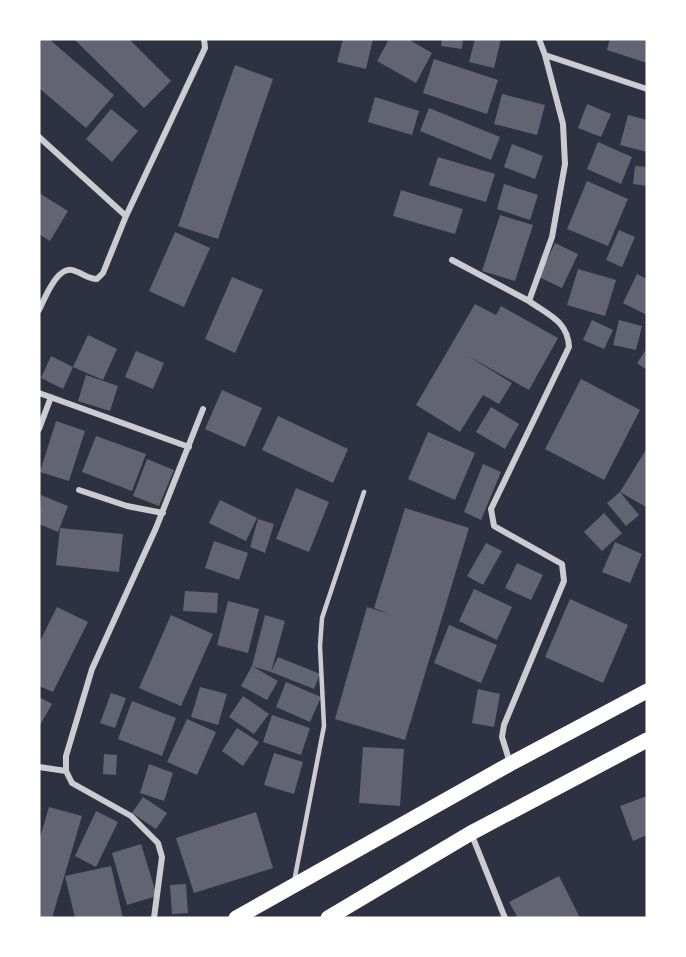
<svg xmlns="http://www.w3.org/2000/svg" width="686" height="957" font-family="Cabin,sans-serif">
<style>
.building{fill:#626471}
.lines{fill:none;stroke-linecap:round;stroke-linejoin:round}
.service{stroke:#caccd0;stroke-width:4.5}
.minor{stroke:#caccd0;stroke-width:6}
.primary{stroke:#fff;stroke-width:15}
</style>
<rect width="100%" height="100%" fill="#2d3142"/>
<path class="building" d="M39 39H49L114 95 86 128 39 88Z
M74 39H129L171 81 144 108Z
M343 39H373L366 69 337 62Z
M389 39H408L432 53 416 83 377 61Z
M442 39H463L462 49 441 46Z
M475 39H501L494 68 469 62Z
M610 39H647V63L607 50Z
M434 59 498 80 487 114 423 93Z
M235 65 273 79 218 239 178 226Z
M502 94 545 105 537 135 494 124Z
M375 97 419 111 412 135 368 122Z
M587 104 611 114 601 137 578 128Z
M429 108 500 137 491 160 420 131Z
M111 109 138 131 112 162 86 139Z
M628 115 647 120V152L620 145Z
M598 142 632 157 621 184 587 169Z
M512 144 543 156 535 179 504 167Z
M438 157 495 174 486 202 429 185Z
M635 166 647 167V186L633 184Z
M587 181 628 199 608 246 567 229Z
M504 184 538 195 530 220 497 209Z
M401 190 463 209 455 234 393 216Z
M39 193 68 211 50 241 39 234Z
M500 215 533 225 515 281 482 271Z
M619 230 635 237 622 267 606 260Z
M175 232 210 248 184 307 149 291Z
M555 243 578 254 562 288 539 277Z
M578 269 616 280 605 316 567 305Z
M637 274 647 279V315L623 303Z
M232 277 263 290 235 353 205 339Z
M475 304 496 315 501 306 558 338 529 390 468 356 512 383 499 404 483 395 460 432 416 405Z
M592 320 613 330 604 349 583 340Z
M619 320 642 326 636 350 613 345Z
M88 335 117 349 103 380 73 367Z
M647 348V370L637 363Z
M136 351 164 363 153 389 125 377Z
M51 356 73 367 63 389 41 378Z
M86 375 118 386 110 411 78 401Z
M581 379 640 410 604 480 545 449Z
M222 390 262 408 245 447 205 429Z
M491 407 519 424 505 449 476 432Z
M278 416 348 449 333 483 262 450Z
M56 421 85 431 69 481 40 472Z
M428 432 475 453 455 500 408 479Z
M96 436 146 454 132 491 82 472Z
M647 448V506L646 507 620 492Z
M147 459 174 470 159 506 133 496Z
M483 464 501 472 481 520 464 512Z
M296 488 329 502 309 552 276 539Z
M620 492 639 515 626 526 607 503Z
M41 495 68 506 58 532 39 524Z
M220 500 257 518 246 541 209 523Z
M405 508 469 528 405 740 335 719 367 607 389 614 374 608Z
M604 513 622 533 602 551 584 532Z
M258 519 274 524 265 553 250 547Z
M60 528 123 534 119 572 56 565Z
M214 541 248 553 239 580 205 568Z
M615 542 642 554 630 583 602 572Z
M486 543 502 551 483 585 467 576Z
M517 563 543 575 531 600 505 588Z
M474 589 512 607 497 640 459 621Z
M185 591 218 593 217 613 183 611Z
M570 599 628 625 603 683 545 657Z
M228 601 259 609 248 653 217 645Z
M57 607 88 622 53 692 39 686V643Z
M171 615 213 634 181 706 139 688Z
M265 615 285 621 271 672 252 666 278 681 267 700 241 686 252 666Z
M449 625 497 645 481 683 434 663Z
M278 657 320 674 314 689 271 672Z
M286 682 321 697 310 722 276 707Z
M200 687 227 694 218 725 191 717Z
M478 689 500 694 494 727 472 723Z
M111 693 126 698 115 728 100 723Z
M243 696 269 714 254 734 229 717Z
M39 697 52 704 39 727Z
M132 701 176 718 162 756 118 739Z
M272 715 310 728 301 755 263 742Z
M187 719 216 732 197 775 167 762Z
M237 728 259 742 243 766 222 751Z
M363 747 404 749 400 806 359 803Z
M274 753 303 762 294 794 264 785Z
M104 754 117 755 116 775 103 774Z
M149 764 173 773 164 801 140 793Z
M647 796V835L633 841 620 806Z
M143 797 167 813 156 829 132 813Z
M49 807 82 816 52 918H44L39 916V841Z
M96 811 118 822 96 867 75 856Z
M256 812 273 868 194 893 176 838Z
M141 844 157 896 127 905 112 853Z
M111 866 123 918H75L65 876Z
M559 876 580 918H518L509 902Z
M186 884 188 913 172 914 170 885Z"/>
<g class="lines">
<path class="service" d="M294 882 324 726 320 646 322 618 364 492"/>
<path class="minor" d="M545 55 647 89
M39 137 126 216
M452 260 529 301
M39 310C45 298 58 263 75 271 84 274 88 279 97 279L103 273 126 216 205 48 204 39
M39 393 189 447
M39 429 51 397
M79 490 127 506 163 513
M510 763 502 737 504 725 564 581 562 564 494 526 491 509 569 347C568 321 548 315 529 301L552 237 565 164 563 124 545 55 539 39
M39 767 66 771
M471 833 505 918
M154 918 162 857 158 843 131 816 72 783 66 771V756L92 669 156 528 203 409"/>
<path class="primary" d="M236 918 510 764 647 691
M328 918 471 833 647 740"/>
</g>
<rect width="686" height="957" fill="none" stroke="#ffffff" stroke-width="81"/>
</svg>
